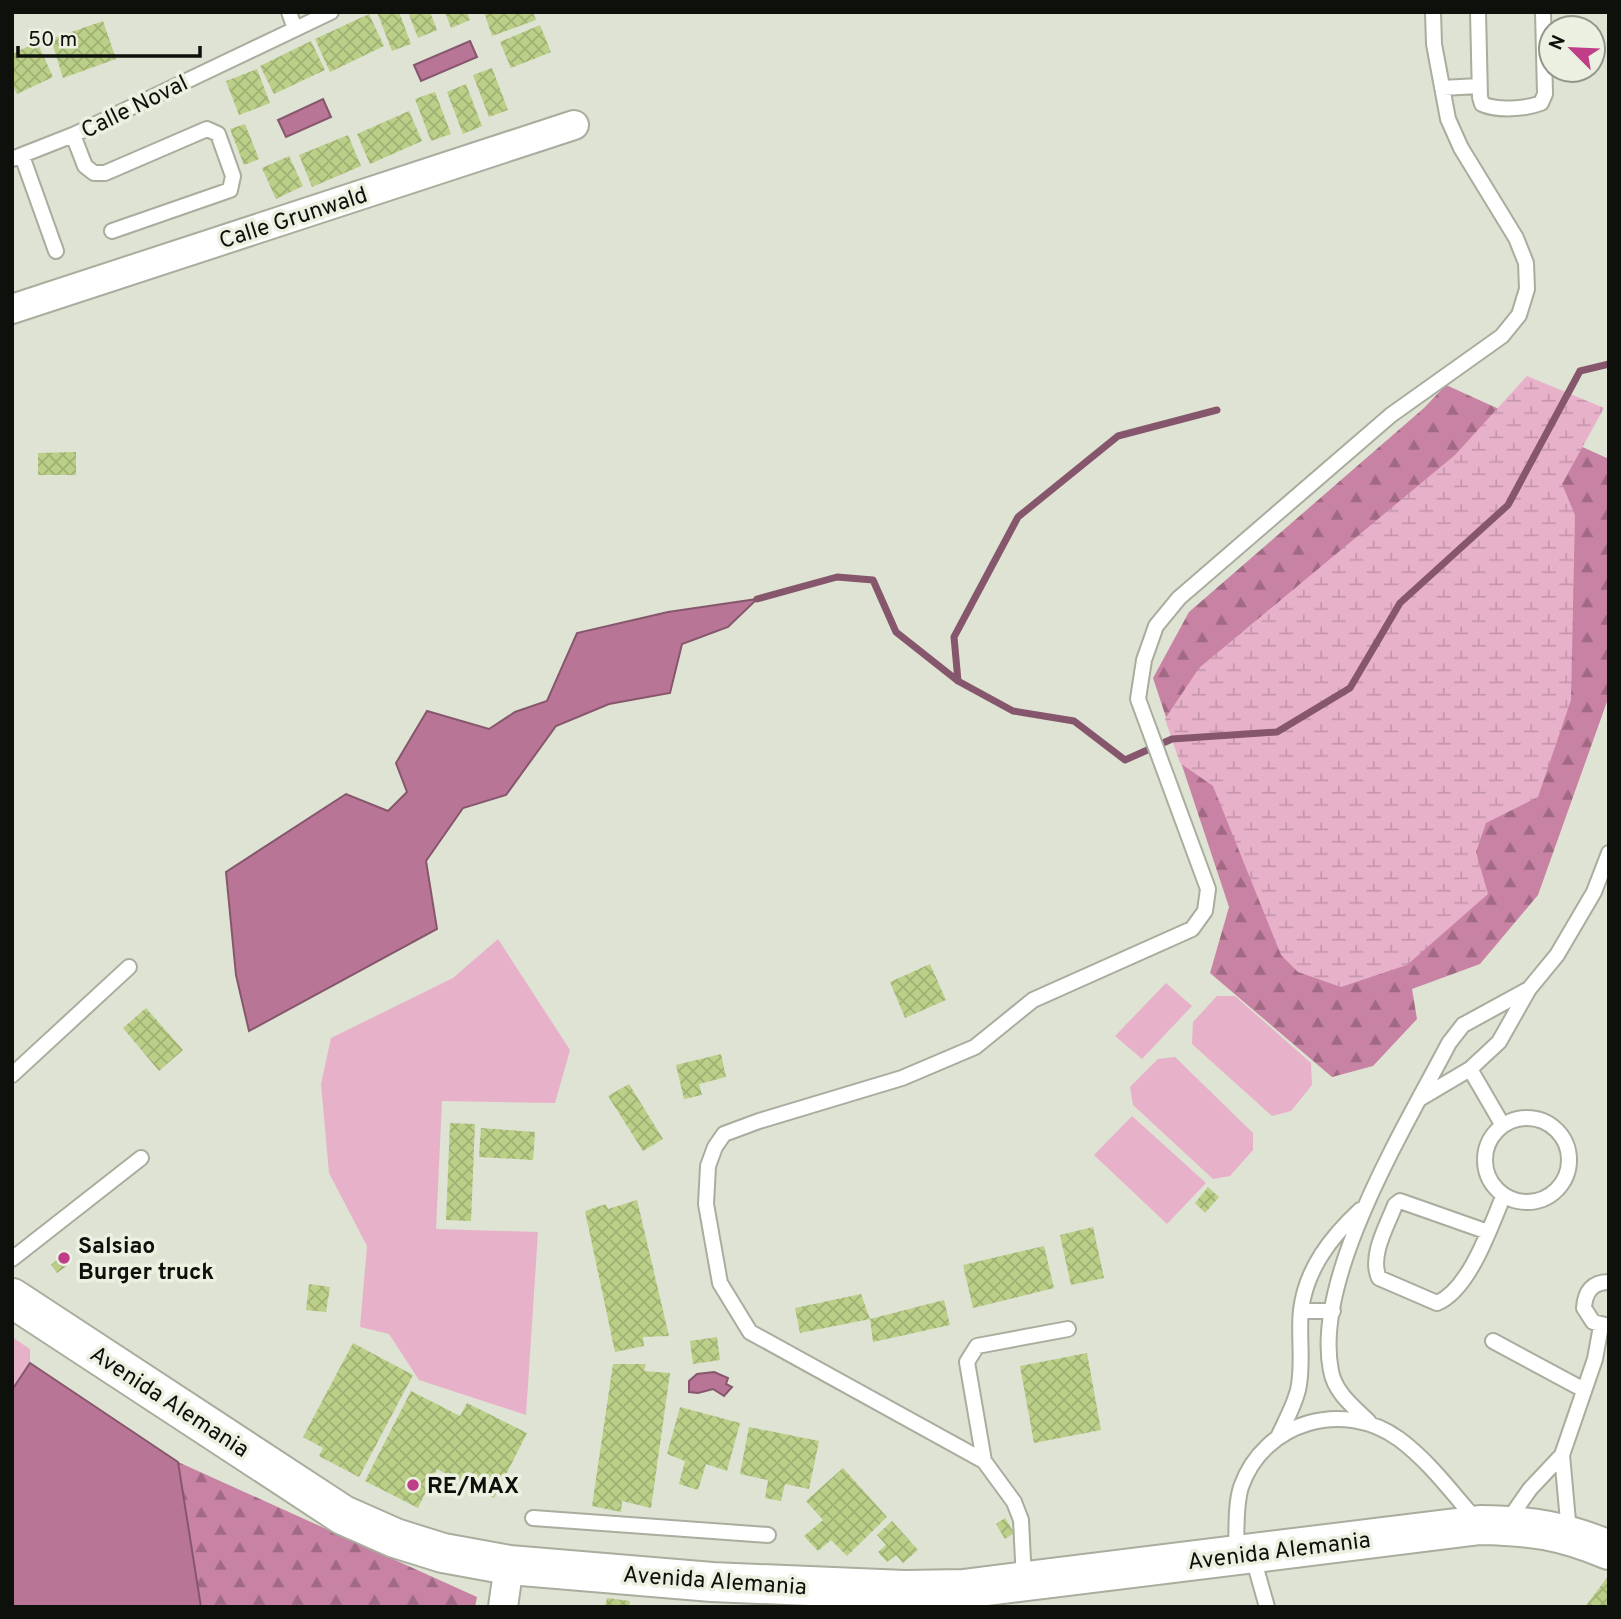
<svg xmlns="http://www.w3.org/2000/svg" width="1621" height="1619" font-family="Overpass,sans-serif">
<style>
.grass{fill:#e8b1ca}
.forest{fill:url(#forest-firs)}
.wetland{fill:url(#wetland-marsh)}
.water{fill:#b97596;stroke:#86576c;stroke-width:2}
.lines{fill:none;stroke-linecap:round;stroke-linejoin:round}
.stream{stroke:#86576c;stroke-width:7}
.building{fill:url(#building-cross-hatch)}
.lane-casing{stroke:#a8ad9d;stroke-width:18}
.street-casing{stroke:#a8ad9d;stroke-width:32}
.secondary-casing{stroke:#a8ad9d;stroke-width:42}
.lane{stroke:#fff;stroke-width:14}
.street{stroke:#fff;stroke-width:28}
.secondary{stroke:#fff;stroke-width:38}
.poi-dot{fill:#bf3e87;stroke:#ebf0e0;stroke-width:2.5}
.labels{text-anchor:middle;stroke-width:7;stroke-linejoin:round;paint-order:stroke}
.street-label{font-size:23px;fill:#0e100b;stroke:#ebf0e0}
.poi-label{font-size:23px;font-weight:bold;fill:#0e100b;stroke:#ebf0e0;text-anchor:start}
</style>
<defs>
<pattern id="forest-firs" width="22" height="20" patternUnits="userSpaceOnUse" patternTransform="scale(1.75)"><rect width="22" height="20" fill="#c882a4"/><path d="M5 1l3.5 6h-7zM16 11l3.5 6h-7z" fill="#a16984"/></pattern>
<pattern id="wetland-marsh" width="20" height="14" patternUnits="userSpaceOnUse" patternTransform="scale(1.75)"><rect width="20" height="14" fill="#e8b1ca"/><path d="M1 5h8M5 5V1M11 12h8M15 12V8" fill="none" stroke="#c697ac"/></pattern>
<pattern id="building-cross-hatch" width="8" height="8" patternUnits="userSpaceOnUse" patternTransform="scale(1.75)"><rect width="8" height="8" fill="#bbcf88"/><path d="M0 0l8 8M0 8l8-8" fill="none" stroke="#a0b174"/></pattern>
</defs>
<rect width="100%" height="100%" fill="#dee3d3"/>
<path class="grass" d="M498 939 570 1050 555 1103 442 1101 436 1229 538 1232 526 1415 419 1380 389 1334 360 1327 367 1246 329 1173 321 1084 331 1038 453 978Z
M1166 983 1192 1006 1142 1059 1115 1036Z
M1217 996H1235L1311 1063 1312 1085 1291 1111 1272 1116 1192 1044 1193 1022Z
M1175 1057 1253 1133V1150L1230 1176 1213 1179 1133 1105 1130 1087 1158 1059Z
M1132 1116 1206 1183 1167 1224 1094 1155Z
M12 1337 30 1349V1363L12 1390Z"/>
<path class="forest" d="M1446 385 1609 459V696L1538 895 1480 964 1412 989 1417 1019 1373 1066 1332 1077 1210 973 1229 907 1153 678 1189 612 1424 408Z
M178 1462 477 1597 475 1607H201Z"/>
<path class="wetland" d="M1527 376 1604 408 1562 484 1575 515 1571 700 1538 797 1486 823 1476 852 1488 894 1407 965 1341 987 1298 972 1281 955 1213 786 1180 763 1165 719 1199 668 1455 455Z"/>
<path class="water" d="M470 41 477 57 421 81 414 65Z
M323 99 331 117 286 137 278 120Z
M757 599 728 627 682 644 670 693 609 704 556 726 506 795 463 808 426 861 437 929 249 1031 236 975 226 872 346 794 388 811 407 792 396 763 427 711 489 729 515 712 547 701 577 633 668 612Z
M30 1363 178 1462 201 1607H12V1390Z
M714 1372 728 1378 726 1384 732 1387 724 1396 713 1389 698 1393 689 1392V1381L697 1374Z"/>
<g class="lines">
<path class="stream" d="M757 599 837 577 873 580 896 632 958 681 1013 711 1074 721 1125 760 1172 739 1277 732 1350 688 1400 603 1508 505 1580 371 1609 364
M958 681 954 637 1018 517 1118 436 1217 410"/>
</g>
<path class="building" d="M377 12H399L411 44 392 51Z
M408 12H430L437 30 418 38Z
M445 12H467L470 20 451 28Z
M484 12H533L536 20 492 36Z
M369 14 384 46 330 72 315 39Z
M103 21 116 59 63 78 51 39Z
M540 25 551 52 511 68 500 42Z
M311 41 325 70 274 94 260 66Z
M37 42 53 77 17 94 12 84V54Z
M492 68 508 110 489 117 473 75Z
M257 69 270 103 239 115 226 81Z
M466 84 482 126 463 134 447 92Z
M435 92 451 134 431 141 415 99Z
M409 111 422 141 370 164 357 134Z
M245 124 259 159 244 165 230 129Z
M348 135 361 166 312 187 299 155Z
M289 156 303 186 276 199 262 168Z
M76 452V475H38V453Z
M930 964 946 1000 905 1018 890 982Z
M146 1008 183 1050 159 1071 123 1028Z
M721 1054 726 1077 699 1084 702 1095 684 1099 676 1065Z
M629 1084 663 1139 643 1151 608 1096Z
M450 1123 475 1124 471 1221 446 1220Z
M481 1128 535 1132 533 1160 479 1157Z
M1208 1187 1219 1197 1205 1213 1195 1203Z
M637 1200 669 1336 643 1337 644 1346 615 1352 585 1211 606 1204 608 1209Z
M1093 1227 1104 1278 1071 1285 1060 1235Z
M1044 1246 1054 1288 973 1308 963 1265Z
M61 1256 68 1265 57 1273 51 1265Z
M309 1284 330 1287 326 1312 306 1310Z
M861 1294 870 1319 800 1333 795 1308Z
M944 1300 950 1325 873 1342 870 1319Z
M717 1337 720 1360 693 1364 690 1341Z
M353 1343 413 1375 359 1477 319 1456 323 1448 303 1437Z
M1087 1353 1101 1430 1034 1443 1020 1366Z
M613 1364H646L644 1371 670 1373 651 1508 622 1501 621 1512 592 1506Z
M411 1391 460 1416 467 1403 527 1433 494 1498 437 1469 418 1508 365 1481Z
M680 1407 740 1423 727 1471 706 1464 698 1490 679 1484 685 1461 667 1454Z
M749 1427 819 1441 809 1489 785 1484 781 1501 765 1498 768 1480 740 1474Z
M843 1468 887 1517 847 1556 831 1540 818 1551 804 1536 823 1520 806 1501Z
M1005 1518 1014 1533 1005 1539 996 1524Z
M892 1521 918 1550 903 1563 896 1555 887 1562 878 1552 886 1545 877 1535Z
M1609 1575V1607H1585Z
M607 1598 630 1601 629 1607H605Z"/>
<g class="lines">
<defs>
<path id="lane" d="M289 12 295 29
M1478 12 1480 97 1482 104C1497 111 1526 109 1541 103L1545 94 1543 12
M1442 88 1479 86
M73 135 85 166 94 173H105L207 129 218 134 233 176 230 190 112 231
M22 156 56 251
M12 159 73 135 331 12
M1470 1069 1502 1124
M12 1075 129 967
M1421 1098 1470 1069 1499 1042 1529 989 1557 955 1594 892 1609 853
M1485 1160a42 42 0 1 1 84 0a42 42 0 1 1-84 0Z
M1488 1232 1400 1201 1395 1205C1387 1226 1369 1256 1379 1278L1437 1303C1469 1290 1490 1228 1503 1197
M12 1259 141 1158
M1609 1282C1592 1282 1585 1292 1584 1308L1593 1322 1609 1326
M1301 1311H1333
M1493 1341 1584 1390
M1369 1422C1354 1407 1335 1393 1331 1371 1312 1278 1407 1124 1449 1043L1463 1025 1529 989
M1279 1435C1286 1420 1294 1406 1298 1390 1304 1364 1298 1336 1301 1310 1306 1269 1331 1237 1360 1210
M1562 1455 1595 1359 1601 1326
M984 1461 967 1362 977 1346 1068 1329
M533 1518 768 1535
M1507 1522 1530 1489 1562 1455 1569 1532
M1236 1552C1237 1532 1235 1506 1241 1487 1264 1421 1344 1399 1399 1439 1430 1462 1452 1493 1477 1521
M1252 1554 1267 1607
M1024 1581 1021 1520 1014 1502 984 1461 750 1332 720 1283 706 1204 708 1166 715 1147 724 1134 759 1121 902 1078 975 1047 1033 1000 1192 929 1205 911 1208 889 1138 699 1144 660 1156 626 1179 598 1391 415 1502 336 1519 315 1527 289 1526 263 1516 238 1461 148 1448 119 1434 44 1433 12"/>
<path id="street" d="M12 309 574 125
M503 1607 509 1565"/>
<path id="secondary" d="M12 1298 343 1515 395 1538 443 1553 509 1565 712 1582 905 1590 963 1589 1480 1525C1532 1526 1561 1530 1609 1550"/>
</defs>
<use href="#lane" class="lane-casing"/>
<use href="#street" class="street-casing"/>
<use href="#secondary" class="secondary-casing"/>
<use href="#lane" class="lane"/>
<use href="#street" class="street"/>
<use href="#secondary" class="secondary"/>
</g>
<g class="poi-dot">
<circle cx="64" cy="1258" r="7"/>
<circle cx="413" cy="1485" r="7"/>
</g>
<g class="labels">
<g class="street-label">
<text transform="translate(134 106) rotate(-26)" y="8">Calle Noval</text>
<text transform="translate(293 217) rotate(-18)" y="8">Calle Grunwald</text>
<text transform="translate(170 1401) rotate(33)" y="8">Avenida Alemania</text>
<text transform="translate(1279 1550) rotate(-7)" y="8">Avenida Alemania</text>
<text transform="translate(715 1580) rotate(4)" y="8">Avenida Alemania</text>
</g>
<g class="poi-label">
<text x="78" y="1253">Salsiao<tspan x="78" dy="26">Burger truck</tspan></text>
<text x="427" y="1493">RE/MAX</text>
</g>
</g>
<rect width="1621" height="1619" fill="none" stroke="#0e100b" stroke-width="28"/>
<g transform="translate(1572 49) rotate(294)"><circle r="33" fill="#ebf0e0" stroke="#93968b" stroke-width="2"/>
<path d="M0-5L12 26L0 18L-12 26Z" fill="#bf3e87"/>
<text y="-10" font-size="19" font-weight="bold" text-anchor="middle" fill="#0e100b">N</text>
</g>
<path d="M18 46v10h182v-10" fill="none" stroke="#0e100b" stroke-width="3.5"/>
<text x="28" y="46" font-size="21" fill="#0e100b" stroke="#ebf0e0" stroke-width="5" paint-order="stroke">50 m</text>
</svg>
